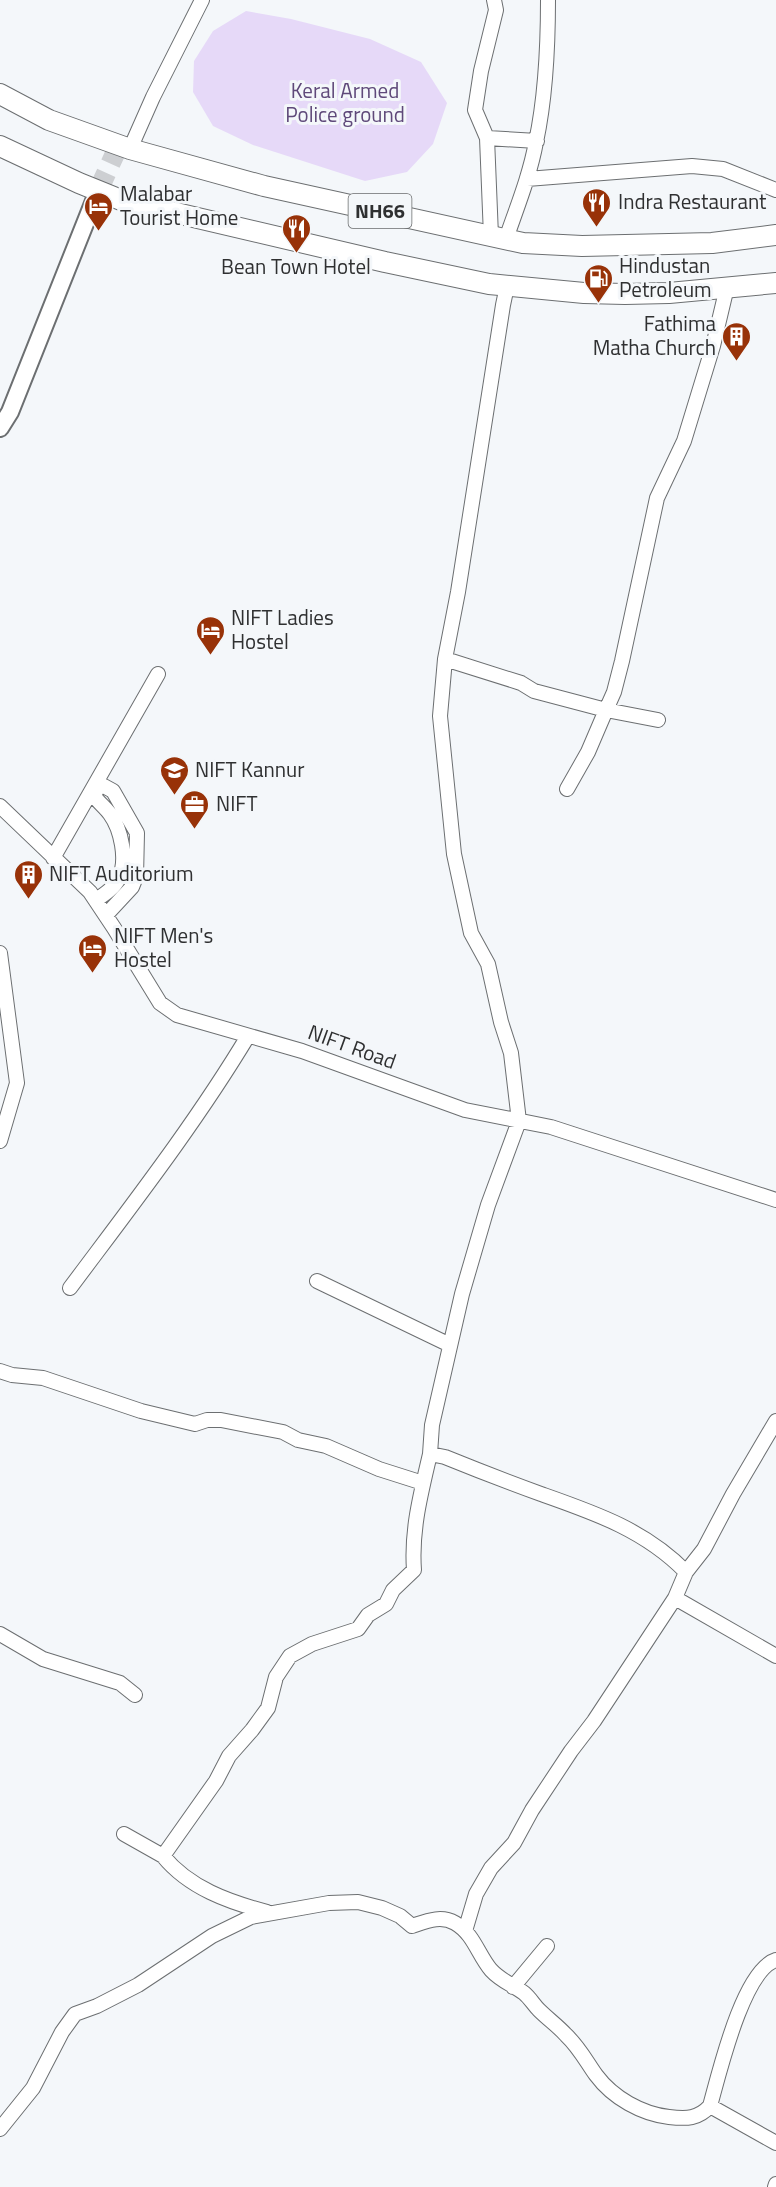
<svg xmlns="http://www.w3.org/2000/svg" width="776" height="2187" font-family="'Titillium Web',sans-serif">
<style>
.green{fill:#e6d9f8}
.lines{fill:none;stroke-linecap:round;stroke-linejoin:round}
.highway-tunnel{stroke:#cdcfd2;stroke-width:20;stroke-dasharray:20 10;stroke-linecap:butt}
.minor-casing{stroke:#6c6f71;stroke-width:16}
.major-casing{stroke:#6c6f71;stroke-width:20}
.highway-casing{stroke:#6c6f71;stroke-width:22}
.minor{stroke:#fff;stroke-width:14}
.major{stroke:#fff;stroke-width:16}
.highway{stroke:#fff;stroke-width:20}
.labels{text-anchor:middle;stroke-width:6;stroke-linejoin:round;paint-order:stroke}
.shield{fill:#f4f7fa;stroke:#6a6c6d;stroke-width:1.5}
.shield-label{font-size:20px;font-weight:bold;fill:#2f3031}
.park-label{font-size:21px;fill:#5f497a;stroke:#f4f7fa}
.poi-label{font-size:21px;fill:#2f3031;stroke:#f4f7fa;text-anchor:start}
.street-label{font-size:21px;fill:#2f3031;stroke:#f4f7fa}
</style>
<rect width="100%" height="100%" fill="#f4f7fa"/>
<path class="green" d="M246 11 291 19 370 39 421 62 447 103 433 144 407 172 365 181 253 145 213 126 193 92 194 61 213 31Z"/>
<g class="lines">
<path class="highway-tunnel" d="M98 191 119 145"/>
<defs>
<path id="minor" d="M494 0 496 10 481 71 475 110 487 138 537 141
M487 138 491 236
M130 149 153 97 202 0
M527 179 692 166 723 169 776 190
M506 239C517 207 530 175 536 142 546 95 548 48 548 0
M507 286 503 305 458 592 445 659 521 683 534 691 606 710 588 752 567 789
M658 720 606 710 614 692 622 661 657 498 684 441 713 346 727 287
M0 806 90 892 114 928 160 1003 177 1015 302 1051 465 1110 551 1127 776 1200
M53 858 158 674
M96 900C105 894 114 888 119 878 128 860 121 829 110 814 105 807 99 803 94 796L97 789 102 785 113 791 137 833 136 877 132 887 106 915
M0 953 17 1083 0 1141
M317 1281 450 1345
M70 1288C132 1205 195 1124 248 1036
M0 1371 12 1375 43 1378 141 1411 195 1424 207 1420H221L283 1432 298 1440 326 1446 379 1469 423 1483
M430 1454 432 1425 462 1294 488 1205 519 1121 511 1053 501 1022 488 964 471 933 454 854 440 716 445 659
M675 1598 776 1656
M0 1634 43 1659 120 1683 135 1695
M124 1834 163 1856
M267 1912C229 1902 189 1888 163 1856L216 1781 229 1756 252 1730 268 1708 276 1677 290 1656 312 1644 358 1629 368 1615 386 1604 393 1590 414 1570C411 1530 421 1493 430 1454L445 1457C477 1470 508 1482 541 1494 595 1513 645 1530 686 1572
M465 1931 476 1894 491 1868 514 1843 532 1810 571 1751 594 1721 675 1598 686 1572 704 1549 733 1494 776 1421
M513 1987 547 1946
M710 2106 776 2143
M0 2129 33 2088 62 2032 75 2014 97 2006 138 1985 212 1936 251 1917 329 1903 358 1902 382 1908 400 1916 412 1926C427 1921 441 1915 455 1923 474 1934 478 1955 491 1970 501 1981 513 1985 524 1993 530 1998 534 2005 539 2010 548 2019 558 2026 566 2035 579 2047 586 2061 596 2075 613 2098 642 2114 669 2117 687 2119 698 2119 710 2106 719 2074 743 1970 776 1960
M775 2187 776 2184"/>
<path id="major" d="M0 428 10 412 98 191"/>
<path id="highway" d="M0 94 49 120 130 149 264 186 523 243 582 246 712 243 776 235
M0 146 79 183 121 200 385 262 489 284 584 293 625 294 669 293 776 283"/>
</defs>
<use href="#minor" class="minor-casing"/>
<use href="#major" class="major-casing"/>
<use href="#highway" class="highway-casing"/>
<use href="#minor" class="minor"/>
<use href="#major" class="major"/>
<use href="#highway" class="highway"/>
</g>
<defs>
<symbol id="restaurant-pin" viewBox="-11 -11 22 30"><path d="M0 17L-7.5 6A9.5 9.5 0 1 1 7.5 6Z" fill="#983208" stroke="#f4f7fa"/><path d="M-5-6h1v4h1v-4h1v4h1v-4h1v5L-1.5 .5V6h-2V.5L-5-1ZM5-6V6H3V1.5H1.5Q1.5-4 5-6Z" fill="#fff"/></symbol>
<symbol id="hotel-pin" viewBox="-11 -11 22 30"><path d="M0 17L-7.5 6A9.5 9.5 0 1 1 7.5 6Z" fill="#983208" stroke="#f4f7fa"/><path d="M-6-4.5h1.5V1H6V5H4.5V3h-9V5H-6ZM-4 0a1.8 1.8 0 1 1 3.6 0ZM.5 0V-2.5h3Q6-2.5 6 0Z" fill="#fff"/></symbol>
<symbol id="fuel-pin" viewBox="-11 -11 22 30"><path d="M0 17L-7.5 6A9.5 9.5 0 1 1 7.5 6Z" fill="#983208" stroke="#f4f7fa"/><path d="M-5.5-6h7V0h2V4h1.3V-2.5L3-4.5l.8-.8L6-3V5H2.5V1h-1V6h-7ZM-4.2-4.7v3.2H.2V-4.7Z" fill="#fff"/></symbol>
<symbol id="building-pin" viewBox="-11 -11 22 30"><path d="M0 17L-7.5 6A9.5 9.5 0 1 1 7.5 6Z" fill="#983208" stroke="#f4f7fa"/><path d="M-4-6H4V6H1V3H-1V6H-4ZM-2.5-4.3h1.7v1.8h-1.7ZM.8-4.3h1.7v1.8H.8ZM-2.5-1h1.7V.8h-1.7ZM.8-1h1.7V.8H.8Z" fill="#fff"/></symbol>
<symbol id="university-pin" viewBox="-11 -11 22 30"><path d="M0 17L-7.5 6A9.5 9.5 0 1 1 7.5 6Z" fill="#983208" stroke="#f4f7fa"/><path d="M0-5L7-2L0 1L-7-2ZM-4 1L0 2.5L4 1V4Q0 6-4 4Z" fill="#fff"/></symbol>
<symbol id="office-pin" viewBox="-11 -11 22 30"><path d="M0 17L-7.5 6A9.5 9.5 0 1 1 7.5 6Z" fill="#983208" stroke="#f4f7fa"/><path d="M-6-3h4V-5.5h4V-3h4V5H-6ZM-1-4.5V-3h2v-1.5ZM-6 0V1H6V0Z" fill="#fff"/></symbol>
</defs>
<g fill-rule="evenodd">
<use href="#restaurant-pin" x="580" y="186" width="33" height="45"/>
<use href="#hotel-pin" x="82" y="190" width="33" height="45"/>
<use href="#restaurant-pin" x="280" y="212" width="33" height="45"/>
<use href="#fuel-pin" x="582" y="262" width="33" height="45"/>
<use href="#building-pin" x="720" y="320" width="33" height="45"/>
<use href="#hotel-pin" x="194" y="614" width="33" height="45"/>
<use href="#university-pin" x="158" y="754" width="33" height="45"/>
<use href="#office-pin" x="178" y="788" width="33" height="45"/>
<use href="#building-pin" x="12" y="858" width="33" height="45"/>
<use href="#hotel-pin" x="76" y="932" width="33" height="45"/>
</g>
<g class="labels">
<rect class="shield" x="348.5" y="194" width="63" height="34" rx="4.5"/>
<g class="shield-label">
<text x="380" y="218">NH66</text>
</g>
<g class="park-label">
<text x="345" y="98">Keral Armed<tspan x="345" dy="24">Police ground</tspan></text>
</g>
<g class="poi-label">
<text x="120" y="201">Malabar<tspan x="120" dy="24">Tourist Home</tspan></text>
<text x="618" y="209">Indra Restaurant</text>
<text x="619" y="273">Hindustan<tspan x="619" dy="24">Petroleum</tspan></text>
<text x="296" y="274" text-anchor="middle">Bean Town Hotel</text>
<text x="716" y="331" text-anchor="end">Fathima<tspan x="716" dy="24">Matha Church</tspan></text>
<text x="231" y="625">NIFT Ladies<tspan x="231" dy="24">Hostel</tspan></text>
<text x="195" y="777">NIFT Kannur</text>
<text x="216" y="811">NIFT</text>
<text x="49" y="881">NIFT Auditorium</text>
<text x="114" y="943">NIFT Men's<tspan x="114" dy="24">Hostel</tspan></text>
</g>
<g class="street-label">
<text transform="translate(352 1047) rotate(20)" y="7">NIFT Road</text>
</g>
</g>
</svg>
